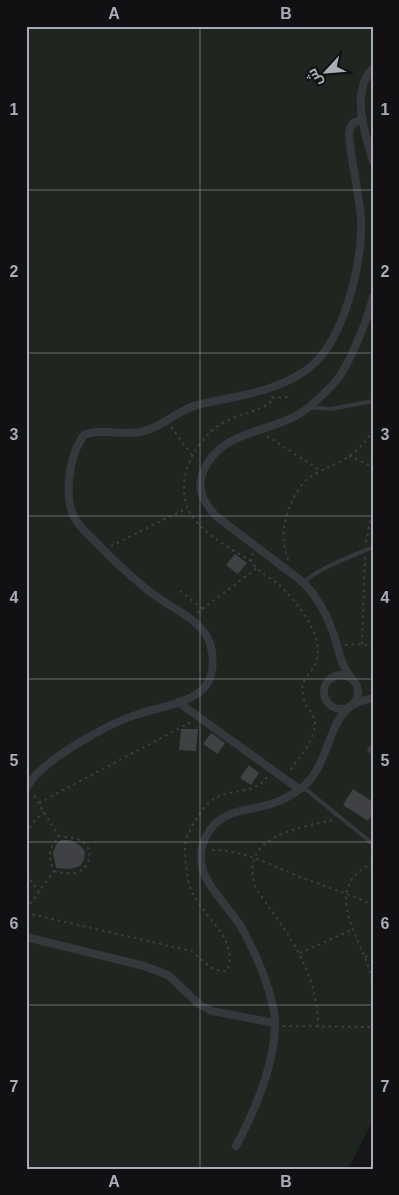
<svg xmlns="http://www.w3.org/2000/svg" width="399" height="1195" font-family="Helvetica,Cairo,sans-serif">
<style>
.green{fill:#1e261f}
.building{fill:#404145}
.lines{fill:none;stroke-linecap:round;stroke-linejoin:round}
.path{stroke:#3d3f44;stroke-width:2;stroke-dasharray:2.5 4;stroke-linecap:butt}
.service{stroke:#37383d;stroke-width:4}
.pedestrian{stroke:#37383d;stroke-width:5.5}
.minor{stroke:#37383d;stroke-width:8}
.grid{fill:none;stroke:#a8adb8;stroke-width:1;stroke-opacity:0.55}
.neatline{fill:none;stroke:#a8adb8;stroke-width:2}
.grid-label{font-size:16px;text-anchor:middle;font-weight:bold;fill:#a8adb8}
</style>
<rect width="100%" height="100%" fill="#161618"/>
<path class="green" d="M26 26H373V1120L348 1169H26Z"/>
<path class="building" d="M235 554 247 563 238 574 226 565Z
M181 729H198L196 751 179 750Z
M211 733 225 743 218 754 203 744Z
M249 765 259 773 251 785 240 778Z
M353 789 373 802V813L368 821 343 805Z
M61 840H70L81 846 85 852 84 860 80 866 71 869 56 868 53 853 56 845Z"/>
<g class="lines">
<path class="path" d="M272 398 289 397
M171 427 192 455
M267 436 321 471
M349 456 373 467
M366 542 370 521 373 515
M111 546 187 508
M253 553 251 561C257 571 268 576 277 583 294 598 324 634 317 659 315 668 306 676 302 685 303 692 303 698 306 705 309 710 313 714 314 719 320 734 297 761 289 772
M288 560C280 537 283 519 294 497 297 492 300 486 305 481 317 471 332 466 345 459 357 452 364 442 373 432
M251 561C232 549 209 538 195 520 170 490 191 443 221 424 236 414 255 413 270 403L272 396
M180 591 203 609
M197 613 257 568
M362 644 365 557
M345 645 362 644 373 646
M39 803 191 722
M26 833 35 820 44 812
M212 850C244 850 271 865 300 877 325 886 349 894 373 905
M373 863C316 889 366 942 373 984
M54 871C62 873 71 875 78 872 90 867 94 850 83 842 77 837 68 837 60 837
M26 875 39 891
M26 909 54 871C48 858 48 848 59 837L33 794
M26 913 191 951C202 959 212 973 227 971 240 937 200 916 190 887 187 877 185 861 185 849 185 838 191 827 197 818 202 810 207 803 215 798 232 789 255 794 267 777
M300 953 354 929
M365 957 373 955
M283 1026 373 1027
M318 1027C318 969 286 932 255 887 239 836 297 828 333 820"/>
<path class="service" d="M309 407 331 409 373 401
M304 583C314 569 356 555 373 547
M303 787 373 844"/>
<path class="pedestrian" d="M370 750 373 747"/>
<path class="minor" d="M373 68C350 92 365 133 373 161
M324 692a17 17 0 1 1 34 0a17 17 0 1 1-34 0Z
M353 680C338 662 340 650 332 630 326 612 316 596 304 583L216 516C204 503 196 489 203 472 222 426 276 435 309 407 321 397 336 383 343 371 354 352 368 318 373 297
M178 702 299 789
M26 788C30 783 33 777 38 773 59 752 111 722 139 714 160 707 186 704 202 690 214 679 214 661 211 647 206 623 179 612 160 599 137 583 115 562 95 541 89 535 82 529 77 522 62 500 69 455 84 435 105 427 124 437 144 431 165 426 179 409 197 405 234 396 273 393 305 371 343 346 363 263 361 220 359 191 351 162 349 134 349 129 351 127 353 123L363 119
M26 937 144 966 168 975 200 1005 212 1011 274 1023
M236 1146C255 1111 280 1053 274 1013 270 985 257 957 244 932 227 899 181 872 210 830 225 808 252 811 274 803 284 800 296 792 304 786 329 764 328 722 351 706 357 702 366 700 373 698"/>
</g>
<path class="grid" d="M200 26V1169M26 190H373M26 353H373M26 516H373M26 679H373M26 842H373M26 1005H373"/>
<rect width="399" height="1195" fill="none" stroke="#111113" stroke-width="55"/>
<g transform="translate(326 72) rotate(244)" stroke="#111113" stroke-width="4" paint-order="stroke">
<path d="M0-4L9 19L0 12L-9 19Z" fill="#a8adb8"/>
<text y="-8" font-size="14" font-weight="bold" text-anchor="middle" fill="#a8adb8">ش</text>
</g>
<rect x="28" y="28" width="344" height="1140" class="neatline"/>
<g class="grid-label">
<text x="114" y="19">A</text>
<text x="286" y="19">B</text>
<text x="14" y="115">1</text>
<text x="385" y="115">1</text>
<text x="14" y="277">2</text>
<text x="385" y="277">2</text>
<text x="14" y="440">3</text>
<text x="385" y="440">3</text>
<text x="14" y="603">4</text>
<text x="385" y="603">4</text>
<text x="14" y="766">5</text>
<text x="385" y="766">5</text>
<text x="14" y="929">6</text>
<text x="385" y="929">6</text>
<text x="14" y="1092">7</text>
<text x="385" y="1092">7</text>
<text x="114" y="1187">A</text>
<text x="286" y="1187">B</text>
</g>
</svg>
